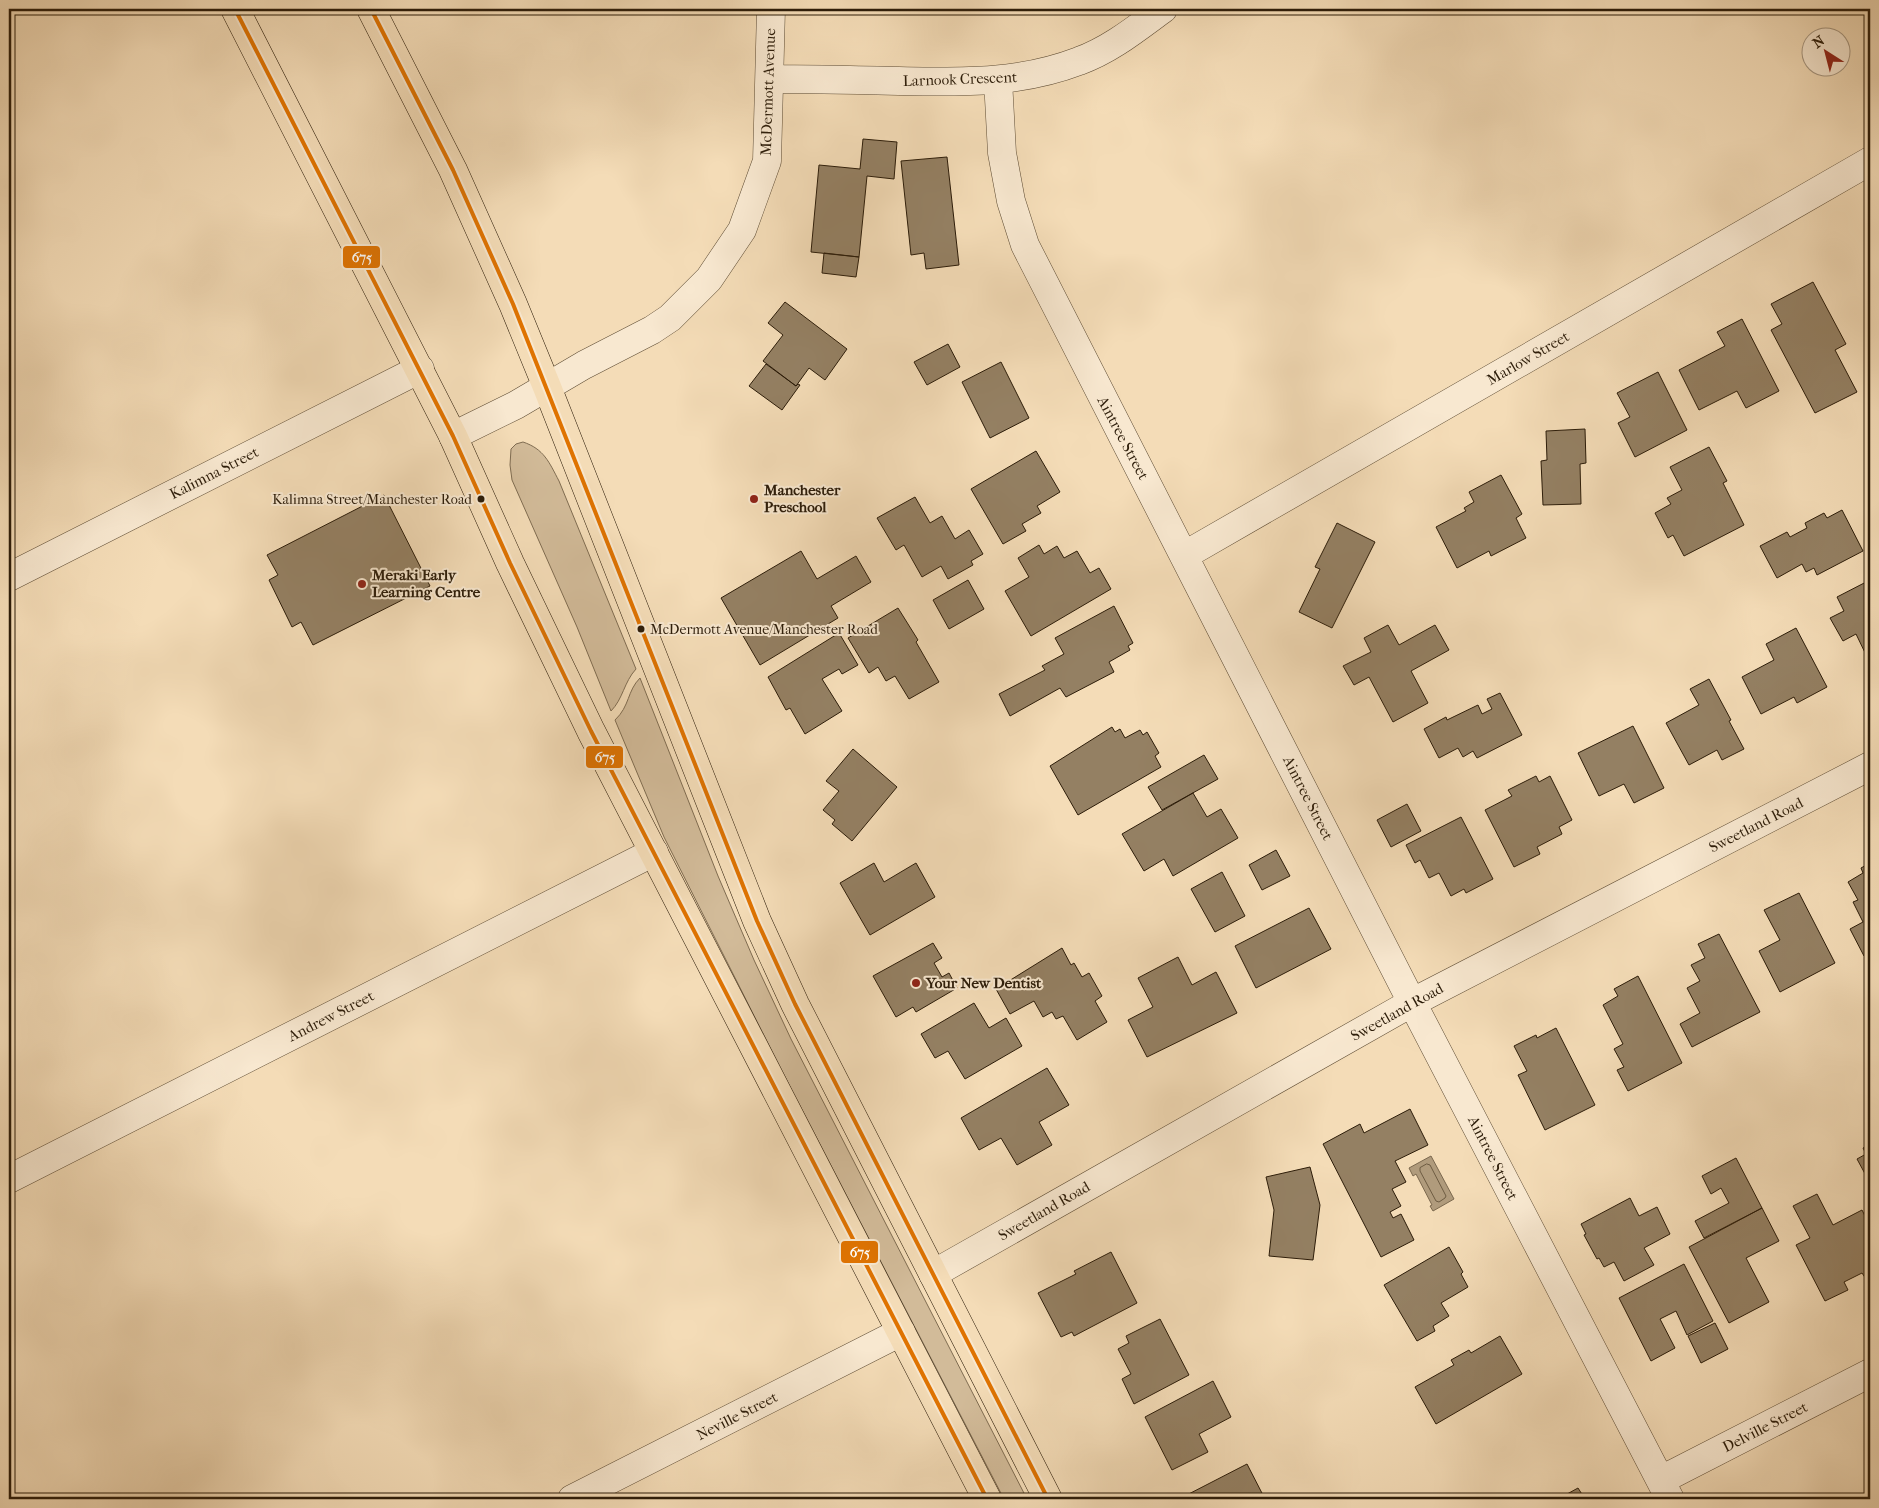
<svg xmlns="http://www.w3.org/2000/svg" width="1879" height="1508" font-family="'IM FELL French Canon',serif">
<style>
.green{fill:#d2bb99;stroke:#7f6c51}
.water{fill:#b09b7c;stroke:#7b684e}
.lines{fill:none;stroke-linecap:round;stroke-linejoin:round}
.shore{stroke:#6e5c42;stroke-width:1}
.building{fill:#948063;stroke:#2c1c09}
.minor-casing{stroke:#5e4c34;stroke-width:29}
.major-casing{stroke:#2c1c09;stroke-width:29}
.minor{stroke:#f8e8d0;stroke-width:28}
.major{stroke:#f4dcb7;stroke-width:28}
.bus-1-casing{stroke:#f8e8d0;stroke-width:8}
.bus-1{stroke:#df7301;stroke-width:4}
.bus-dot{fill:#2c1c09;stroke:#f8e8d0;stroke-width:2}
.poi-dot{fill:#8f2418;stroke:#f8e8d0;stroke-width:2}
.labels{text-anchor:middle;stroke-width:4;stroke-linejoin:round;paint-order:stroke}
.bus-label{font-size:14px;fill:#2c1c09;stroke:#f8e8d0;text-anchor:end}
.street-label{font-size:15px;fill:#2c1c09;stroke:#f8e8d0}
.poi-label{font-size:15px;font-weight:bold;fill:#2c1c09;stroke:#f8e8d0;text-anchor:start}
.line-badge{stroke:#f8e8d0;stroke-width:2}
.badge-label{font-size:14px;text-anchor:middle;font-weight:bold;fill:#fff}
</style>
<rect width="100%" height="100%" fill="#f4dcb7"/>
<filter id="stains"><feTurbulence type="fractalNoise" baseFrequency=".004" numOctaves="4"/><feColorMatrix values="0 0 0 0 .2 0 0 0 0 .09 0 0 0 0 .02 0 0 0 .5 -.17"/></filter>
<radialGradient id="worn" r=".72"><stop offset=".6" stop-color="#630" stop-opacity="0"/><stop offset="1" stop-color="#630" stop-opacity=".3"/></radialGradient>
<path class="green" d="M523 442C544 449 549 462 559 481L636 669C624 682 623 699 611 711L577 627 512 480 510 465 511 449 516 444Z
M640 678 718 876 754 960 791 1039 1027 1499H1004L782 1071 664 837 615 720C630 706 627 691 640 678Z"/>
<path class="water" d="M1431 1156 1454 1199 1433 1211 1430 1206 1432 1205 1416 1174 1413 1176 1409 1168Z"/>
<g class="lines">
<path class="shore" d="M1427 1164 1430 1165 1446 1196 1445 1198 1439 1202 1436 1201 1420 1171V1168Z"/>
</g>
<path class="building" d="M863 139 897 142 894 179 867 176 859 257 811 252 819 165 860 169Z
M947 157 959 265 926 269 924 253 911 255 901 161Z
M1870 247V261L1865 250Z
M824 253 859 257 856 277 822 273Z
M1813 282 1846 344 1835 350 1857 392 1815 413 1771 330 1782 324 1771 304Z
M785 302 847 349 825 380 809 368 796 386 763 361 783 335 768 323Z
M1742 319 1779 391 1746 408 1737 391 1699 410 1679 370 1725 346 1717 332Z
M948 344 960 367 927 385 914 362Z
M1001 362 1029 418 990 438 962 382Z
M766 364 796 386 798 384 800 385 782 410 749 386Z
M1658 372 1687 430 1635 457 1618 423 1630 417 1617 393Z
M1585 429 1586 463 1580 464 1581 504 1543 505 1541 461 1547 460 1546 431Z
M1709 447 1727 481 1723 483 1744 525 1684 556 1673 535 1668 538 1655 513 1671 504 1667 498 1682 490 1670 467Z
M1036 451 1060 492 1037 506 1041 513 1022 524 1026 531 1003 544 971 489Z
M1501 475 1522 514 1516 518 1526 538 1491 556 1489 551 1457 568 1436 527 1466 511 1464 508 1474 502 1469 492Z
M384 495 430 586 313 645 301 622 292 627 269 580 278 575 267 555Z
M915 497 930 523 942 516 955 539 969 530 983 554 971 561 973 565 948 579 941 566 922 577 904 545 896 550 877 518Z
M1842 510 1863 551 1817 575 1814 568 1806 572 1802 564 1777 578 1760 546 1787 532 1790 537 1807 528 1805 523 1824 513 1827 518Z
M1337 523 1375 542 1332 628 1299 612 1320 569 1315 567Z
M1039 545 1044 554 1057 546 1064 558 1077 551 1090 573 1099 568 1111 589 1031 636 1005 591 1029 577 1018 558Z
M801 551 817 579 856 556 871 582 831 606 838 618 760 665 721 598Z
M968 580 984 609 949 629 933 600Z
M1870 580V663L1856 634 1843 641 1830 618 1844 611 1837 597Z
M1114 606 1133 643 1128 646 1130 650 1109 662 1114 672 1066 697 1060 688 1010 716 999 694 1045 670 1042 666 1064 654 1055 638Z
M898 608 918 640 916 642 939 682 909 699 895 676 886 681 878 667 869 673 848 638Z
M1388 625 1399 645 1435 625 1449 650 1411 671 1428 703 1393 722 1369 677 1354 685 1343 666 1371 652 1364 638Z
M1796 628 1827 687 1797 703 1794 697 1761 714 1742 677 1774 660 1766 644Z
M839 633 858 665 842 674 839 669 822 679 842 711 805 734 790 708 786 710 768 677Z
M1709 679 1731 720 1729 721 1744 749 1722 760 1717 750 1689 765 1666 723 1699 705 1690 689Z
M1500 693 1522 735 1477 758 1473 751 1463 757 1458 748 1439 758 1424 729 1446 717 1447 720 1478 705 1482 714 1492 709 1487 699Z
M1633 726 1664 788 1634 803 1624 784 1599 796 1578 753Z
M1112 727 1115 732 1120 729 1125 738 1140 730 1143 735 1147 732 1159 753 1155 756 1161 767 1078 815 1050 766Z
M853 749 897 787 852 841 832 824 835 820 823 810 839 791 826 781Z
M1204 755 1218 779 1162 810 1148 787Z
M1536 776 1539 782 1550 776 1572 820 1559 827 1562 834 1537 847 1540 854 1514 867 1485 810 1512 796 1508 790Z
M1193 793 1207 817 1221 809 1238 838 1173 876 1164 859 1144 871 1122 834Z
M1407 804 1421 831 1391 847 1377 820Z
M1461 817 1493 879 1466 893 1464 889 1451 896 1439 873 1429 878 1420 860 1415 863 1406 845Z
M1276 850 1290 876 1262 890 1249 865Z
M874 863 884 882 916 863 935 897 870 935 840 883Z
M1870 863V953L1864 956 1850 929 1863 922 1853 902 1858 900 1848 882 1863 873 1861 868Z
M1222 872 1245 916 1215 932 1191 889Z
M1799 893 1835 963 1780 992 1759 951 1780 940 1764 910Z
M1309 908 1331 949 1256 988 1235 946Z
M1719 934 1760 1012 1692 1047 1680 1024 1700 1013 1687 988 1700 981 1691 965 1705 958 1698 944Z
M933 943 942 958 934 963 942 977 949 973 957 988 916 1012 913 1007 896 1017 873 976Z
M1062 948 1071 965 1074 963 1082 977 1089 973 1102 996 1095 1001 1107 1022 1077 1040 1063 1016 1056 1019 1052 1012 1043 1017 1034 1001 1010 1014 996 989Z
M1178 957 1192 985 1216 972 1237 1013 1147 1057 1128 1020 1153 1007 1138 978Z
M1638 976 1682 1063 1628 1091 1617 1070 1624 1067 1614 1049 1623 1044 1603 1005 1618 996 1614 989Z
M974 1003 989 1028 1006 1018 1022 1046 965 1079 948 1051 935 1058 921 1034Z
M1556 1028 1595 1105 1545 1130 1518 1075 1527 1071 1514 1046 1536 1035 1537 1038Z
M1047 1068 1069 1105 1039 1122 1052 1145 1017 1165 1001 1138 979 1150 961 1118Z
M1410 1109 1428 1145 1395 1161 1406 1182 1392 1189 1401 1206 1390 1212 1393 1218 1401 1214 1414 1240 1381 1257 1323 1144 1360 1124 1364 1133Z
M1870 1144V1183L1857 1159 1866 1154 1863 1148Z
M1736 1158 1762 1208 1704 1238 1695 1221 1729 1203 1721 1188 1711 1194 1702 1176Z
M1310 1167 1320 1205 1313 1260 1269 1256 1274 1210 1266 1177Z
M1817 1194 1833 1225 1862 1210 1870 1226V1277L1866 1279 1862 1273 1844 1282 1848 1290 1825 1301 1796 1245 1810 1238 1793 1206Z
M1630 1198 1639 1216 1657 1207 1670 1234 1644 1248 1654 1265 1624 1281 1614 1262 1604 1267 1599 1258 1597 1259 1584 1235 1586 1234 1581 1224Z
M1762 1208 1779 1241 1746 1258 1769 1302 1729 1323 1689 1247Z
M1449 1247 1463 1272 1461 1274 1468 1287 1441 1303 1449 1316 1433 1326 1435 1331 1417 1341 1384 1285Z
M1111 1252 1137 1303 1074 1336 1072 1332 1061 1337 1038 1293 1076 1274 1074 1271Z
M1684 1264 1713 1321 1687 1335 1676 1311 1660 1319 1675 1348 1651 1361 1619 1298Z
M1160 1319 1189 1375 1134 1404 1122 1379 1131 1374 1118 1349 1129 1343 1126 1336Z
M1715 1323 1728 1349 1701 1363 1688 1336Z
M1500 1336 1522 1374 1436 1424 1415 1387 1454 1365 1451 1360 1469 1350 1471 1353Z
M1213 1381 1231 1417 1199 1434 1208 1452 1172 1470 1145 1417Z
M1247 1464 1265 1499H1179Z
M1578 1488 1585 1499H1558Z"/>
<g class="lines">
<defs>
<path id="minor" d="M770 79C813 79 856 80 899 81 962 82 1019 84 1079 61 1110 50 1137 28 1163 9
M998 80 1002 153 1011 201 1025 245 1404 987 1670 1499
M453 436 516 405 584 365 652 330 670 318 709 279 742 230 767 161 771 9
M1185 555 1870 161
M9 577 420 369
M9 1179 654 852
M933 1274 1413 1002 1870 766
M1661 1480 1870 1373
M572 1499 901 1332"/>
<path id="major" d="M235 9 453 436 510 563 591 731 987 1499
M371 9 453 170 513 304 547 387 757 921 795 1004 1048 1499"/>
</defs>
<use href="#minor" class="minor-casing"/>
<use href="#major" class="major-casing"/>
<use href="#minor" class="minor"/>
<use href="#major" class="major"/>
<defs>
<path id="bus-1" d="M235 9 453 436 510 563 591 731 987 1499
M371 9 453 170 513 304 757 921 795 1004 1048 1499"/>
</defs>
<use href="#bus-1" class="bus-1-casing"/>
<use href="#bus-1" class="bus-1"/>
</g>
<g class="bus-dot">
<circle cx="481" cy="499" r="4.5"/>
<circle cx="641" cy="629" r="4.5"/>
</g>
<g class="poi-dot">
<circle cx="754" cy="499" r="5"/>
<circle cx="362" cy="584" r="5"/>
<circle cx="916" cy="983" r="5"/>
</g>
<g class="labels">
<g class="bus-label">
<text x="472" y="504">Kalimna Street/Manchester Road</text>
<text x="650" y="634" text-anchor="start">McDermott Avenue/Manchester Road</text>
</g>
<g class="street-label">
<text transform="translate(960 79) rotate(-2)" y="5">Larnook Crescent</text>
<text transform="translate(768 92) rotate(-88)" y="5">McDermott Avenue</text>
<text transform="translate(1528 358) rotate(-30)" y="5">Marlow Street</text>
<text transform="translate(1123 438) rotate(62)" y="5">Aintree Street</text>
<text transform="translate(214 473) rotate(-27)" y="5">Kalimna Street</text>
<text transform="translate(1308 798) rotate(63)" y="5">Aintree Street</text>
<text transform="translate(1756 825) rotate(-27)" y="5">Sweetland Road</text>
<text transform="translate(1397 1012) rotate(-29)" y="5">Sweetland Road</text>
<text transform="translate(331 1016) rotate(-27)" y="5">Andrew Street</text>
<text transform="translate(1493 1158) rotate(63)" y="5">Aintree Street</text>
<text transform="translate(1044 1211) rotate(-30)" y="5">Sweetland Road</text>
<text transform="translate(737 1416) rotate(-27)" y="5">Neville Street</text>
<text transform="translate(1765 1427) rotate(-27)" y="5">Delville Street</text>
</g>
<g class="poi-label">
<text x="764" y="495">Manchester<tspan x="764" dy="17">Preschool</tspan></text>
<text x="372" y="580">Meraki Early<tspan x="372" dy="17">Learning Centre</tspan></text>
<text x="926" y="988">Your New Dentist</text>
</g>
</g>
<g class="line-badge">
<rect x="342" y="245" width="39" height="24" rx="5" fill="#df7301"/>
<rect x="585" y="745" width="39" height="24" rx="5" fill="#df7301"/>
<rect x="840" y="1240" width="39" height="24" rx="5" fill="#df7301"/>
</g>
<g class="badge-label">
<text x="362" y="262">675</text>
<text x="605" y="762">675</text>
<text x="860" y="1257">675</text>
</g>
<rect width="1879" height="1508" fill="none" stroke="#f4dcb7" stroke-width="30"/>
<rect x="10" y="10" width="1859" height="1488" fill="none" stroke="#2c1c09" stroke-width="2.5"/>
<rect x="15" y="15" width="1849" height="1478" fill="none" stroke="#2c1c09"/>
<g transform="translate(1826 52) rotate(324)"><circle r="24" fill="#f8e8d0" stroke="#a69680"/>
<path d="M0-4L9 19L0 12L-9 19Z" fill="#8f2418"/>
<text y="-8" font-size="14" font-weight="bold" text-anchor="middle" fill="#2c1c09">N</text>
</g>
<rect width="100%" height="100%" filter="url(#stains)"/>
<rect width="100%" height="100%" fill="url(#worn)"/>
</svg>
